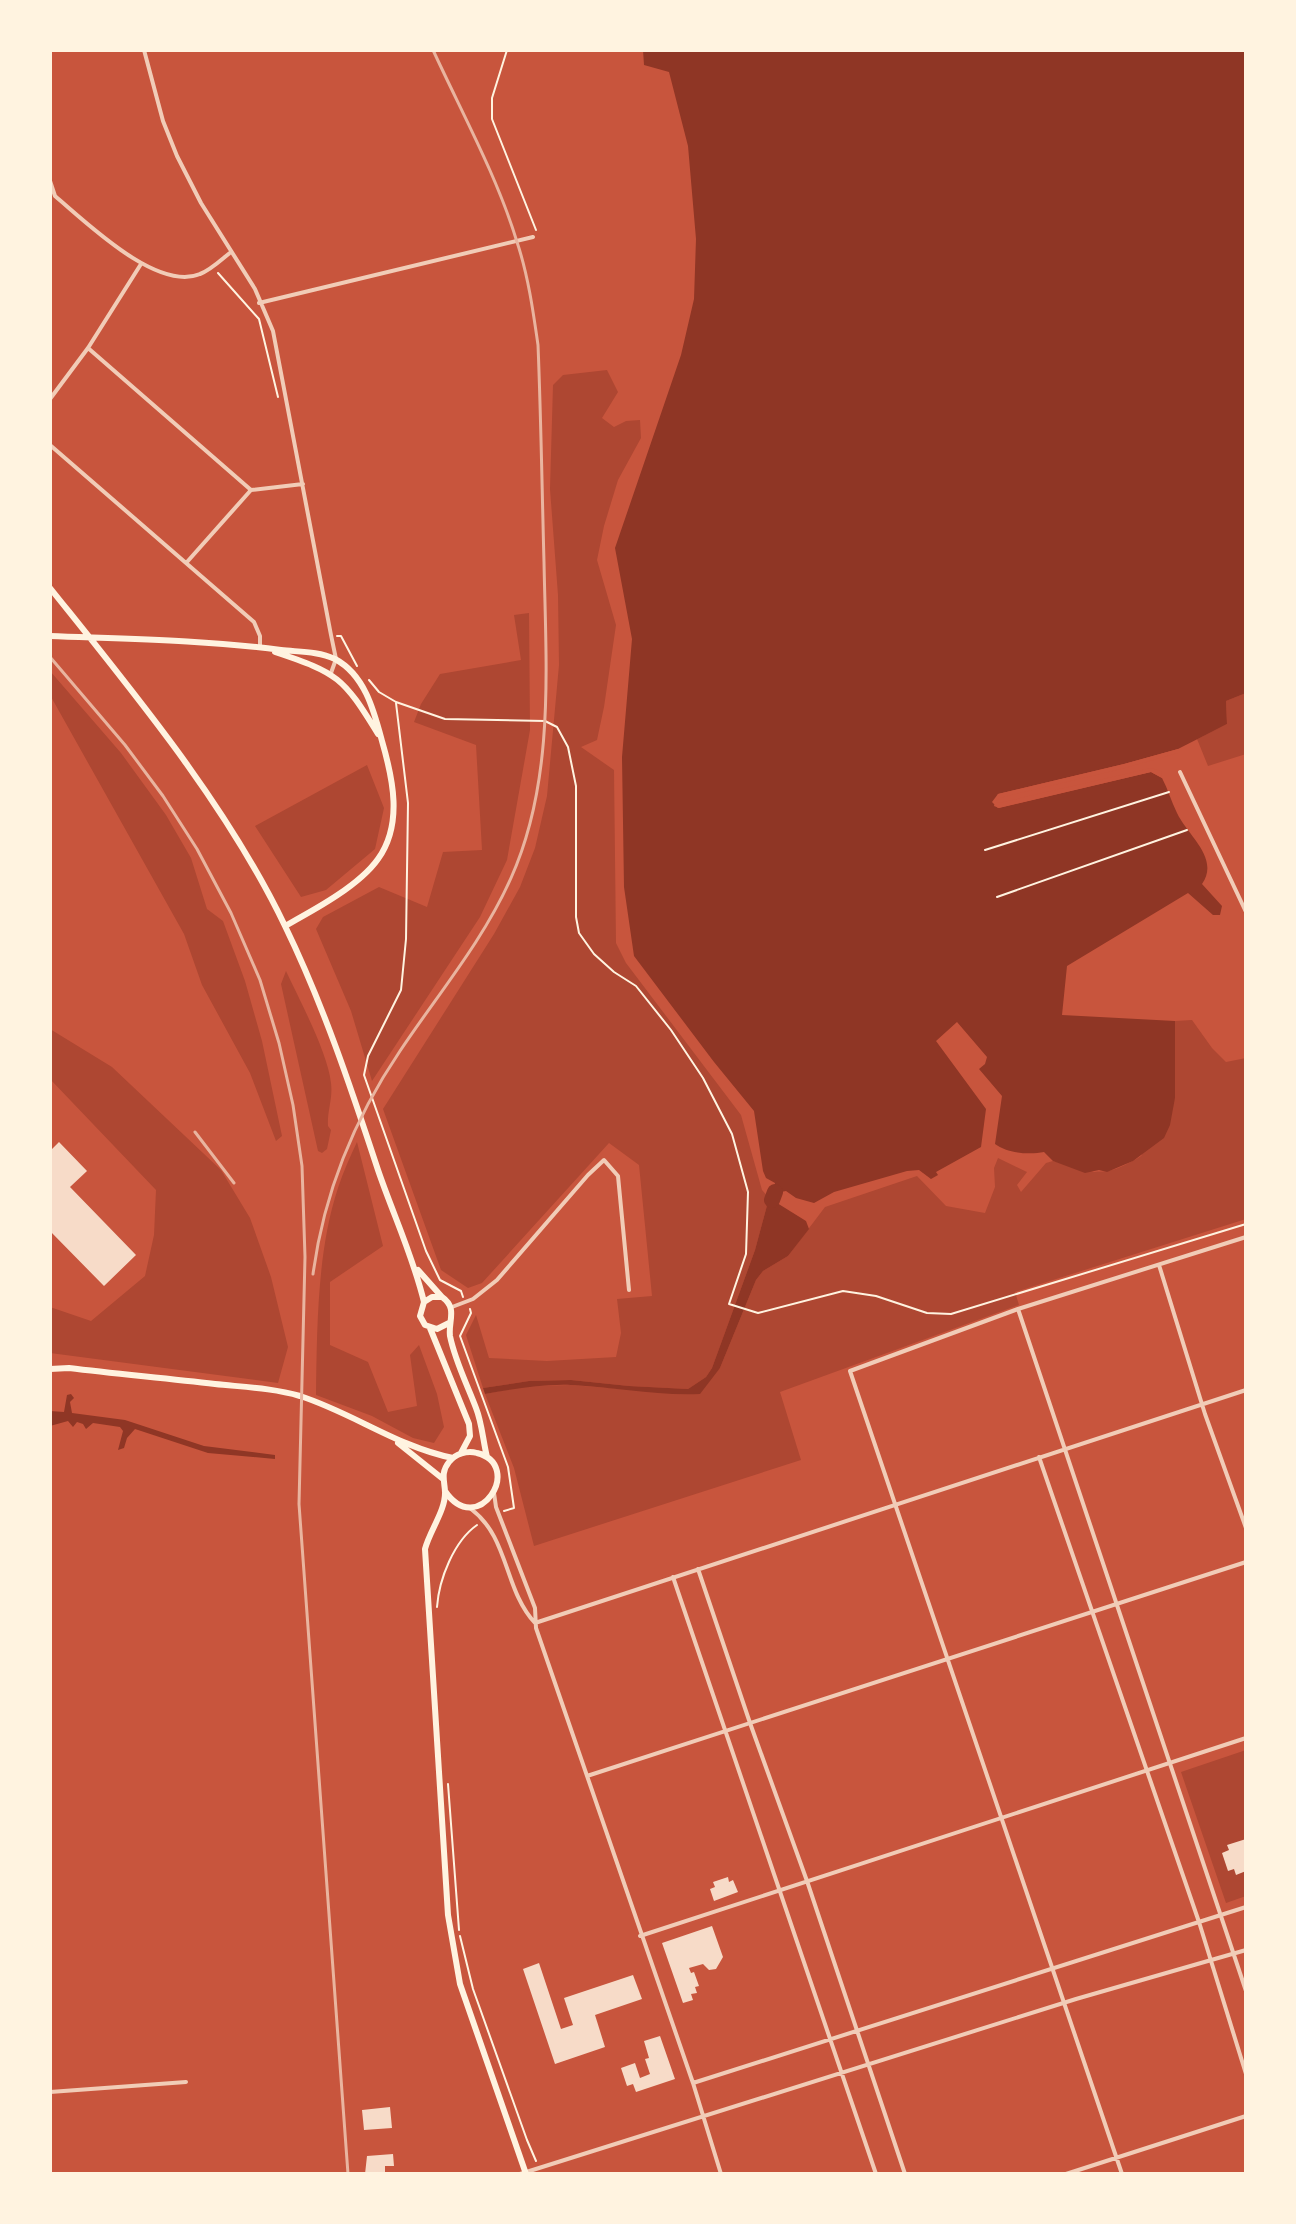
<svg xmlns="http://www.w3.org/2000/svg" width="1296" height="2224" font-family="'Noto Serif',serif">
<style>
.green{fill:#ae4732}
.water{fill:#8f3625}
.pier{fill:#c8553d}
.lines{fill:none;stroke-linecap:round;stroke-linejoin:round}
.river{stroke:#8f3625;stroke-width:16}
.building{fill:#f7dbc8}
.path{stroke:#fff3e0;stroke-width:2}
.minor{stroke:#f1ccb7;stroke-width:4}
.secondary{stroke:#fff3e0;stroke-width:6}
.rail{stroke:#e9b49f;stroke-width:3}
</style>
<rect width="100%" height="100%" fill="#c8553d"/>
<path class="green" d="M607 370 618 392 602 418 614 427 626 421 640 420 641 438 618 480 604 526 597 560 616 625 604 707 597 740 581 747 614 770 616 943 626 963 741 1115 762 1190 769 1198 755 1250 712 1368 706 1377 688 1389 629 1386 571 1380 529 1381 483 1388 466 1335 476 1315 489 1358 547 1361 616 1357 621 1333 617 1299 652 1296 639 1165 609 1143 482 1283 468 1288 441 1270 383 1109 494 934 520 887 535 848 547 796 559 665 558 595 550 489 553 385 563 375Z
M529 613 530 730 507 860 480 917 372 1081 351 1011 316 929 323 917 379 887 427 907 443 852 482 850 476 745 414 722 421 704 440 674 521 660 514 615Z
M50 671 121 753 166 815 191 858 207 909 223 921 245 981 262 1041 282 1136 276 1141 250 1073 202 985 184 934 50 695Z
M1246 693V754L1208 766 1197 739 1227 724 1226 701Z
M367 765 384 808 375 849 326 890 301 897 255 826Z
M286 971C299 999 328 1053 331 1083 333 1099 327 1111 328 1126L331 1130 327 1149 322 1153 318 1151 281 984Z
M1192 1020 1212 1048 1226 1062 1246 1058V1219L1015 1292 1019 1305 780 1392 801 1460 534 1546 514 1468 485 1394 525 1386 570 1385 690 1394 720 1368 756 1280 763 1271 788 1256 825 1207 917 1176 946 1206 985 1213 995 1187 994 1168 998 1158 1027 1172 1017 1185 1021 1192 1046 1163 1053 1161 1094 1172C1098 1171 1103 1172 1108 1171 1118 1169 1132 1162 1141 1156L1175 1098V1021Z
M50 1029 112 1067 221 1170 250 1218 271 1277 288 1347 278 1383 50 1353V1307L91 1321 145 1276 154 1235 156 1190 50 1079Z
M357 1142 383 1246 330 1282V1345L368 1362 388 1412 417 1406 410 1355 419 1345 437 1394 444 1427 434 1443 413 1438 372 1416 316 1395C317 1329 317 1251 338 1188 343 1172 350 1157 357 1142Z
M1246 1750V1896L1226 1903 1181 1772Z"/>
<path class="water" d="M643 50H1246V693L1226 701 1227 724 1178 749 1124 764 998 794 994 806 999 808 1151 772 1162 778C1168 789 1171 801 1177 813 1188 836 1220 858 1202 884L1222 906 1220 915H1213L1188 893 1067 966 1062 1015 1175 1021V1098L1170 1125 1164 1138 1133 1161 1107 1172 1099 1170 1085 1173 1053 1161 1044 1152C1029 1155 1007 1153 995 1144L1002 1096 979 1069 985 1064 987 1057 957 1022 936 1041 986 1109 981 1147 936 1172 938 1175 931 1179 919 1170 907 1171 834 1192 814 1203 796 1198 786 1191 776 1193 774 1191 775 1183 766 1178 763 1171 754 1111 714 1062 634 956 624 887 622 757 632 639 615 548 681 355 694 299 696 239 688 146 669 72 644 65Z
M769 1198 806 1221 809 1229 788 1256 763 1271 756 1280 720 1368 700 1394C657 1396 614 1387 571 1385 542 1384 514 1389 485 1394L483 1388 529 1381 571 1380 629 1386 688 1389 706 1377 712 1368 755 1250Z
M71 1394 74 1398 70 1402 72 1413 125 1420 204 1446 275 1455V1459L208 1453 135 1429 127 1438 124 1448 118 1450 123 1431 120 1427 93 1423 86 1429 83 1424 77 1422 73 1427 68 1421 50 1426V1411L64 1412 67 1395Z"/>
<path class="pier" d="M1178 749V753L1125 768 999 798 996 802 999 803 1151 768 1161 771 1162 778 1151 772 998 808 992 802 998 794 1124 764Z"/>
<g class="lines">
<path class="river" d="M772 1200 775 1192"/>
</g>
<path class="building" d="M59 1142 87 1171 70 1187 136 1255 104 1286 50 1231V1151Z
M1246 1839V1871L1236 1875 1234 1869 1228 1871 1222 1853 1229 1850 1227 1845Z
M728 1877 729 1882 733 1880 738 1892 714 1901 710 1889 715 1887 713 1882Z
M712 1926 723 1957 716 1969 709 1970 703 1964 689 1968 691 1973 694 1972 699 1986 695 1987 697 1993 691 1994 693 2000 683 2003 662 1943Z
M539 1963 561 2029 573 2025 564 1998 633 1975 642 1999 595 2015 605 2047 555 2064 523 1969Z
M660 2036 675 2079 636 2092 633 2084 627 2086 621 2068 635 2063 640 2078 650 2074 645 2059 649 2058 644 2041Z
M390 2107 392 2128 364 2130 362 2110Z
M393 2154 394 2166H385V2174H365L367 2156Z"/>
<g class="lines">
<path class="path" d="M507 50 492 98V119L536 230
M218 273 259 319 278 397
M337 636H341L357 666
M369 680 379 692 396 702 445 719 545 721 557 727 568 747 576 786V917L579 933 594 954 614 972 636 986 671 1030 703 1078 732 1134 748 1192 746 1254 729 1304 758 1313 843 1291 876 1296 927 1313 951 1314 1246 1224
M396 703 408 803 406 939 401 990 368 1056 364 1075 426 1251 440 1280 461 1291 463 1297
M985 850 1169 792
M997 897 1187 830
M470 1309 471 1313 460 1336 508 1467 514 1508 504 1511
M437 1607C439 1579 454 1541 477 1525
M448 1784 459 1930
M460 1936 473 1989 527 2140 536 2161"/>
<path class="minor" d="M144 50 163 121 177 156 201 203 255 289 273 331 331 635 336 659 331 673
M50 181 55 196C86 222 157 292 200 274 211 270 222 259 231 252
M259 303 533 237
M88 348 251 490 303 484
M50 399 88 348 141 264
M50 445 254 622 260 636V647
M187 562 251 490
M1180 772 1246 912
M1159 1265 1205 1414 1246 1528
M452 1307 473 1299 497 1280 588 1175 604 1160 618 1176 629 1290
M1018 1309 1246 1991
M1039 1457 1199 1922 1246 2074
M494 1493 496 1507 535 1608 536 1628 693 2083 721 2174
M471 1509C509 1537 504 1590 535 1623
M698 1569 750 1723 807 1881 905 2174
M673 1577 876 2174
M535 1623 1246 1390
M587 1776 1246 1562
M640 1936 1246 1738
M693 2083 1246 1907
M50 2092 186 2082
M520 2174 1076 1999 1246 1950
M1066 2174 1246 2116
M1122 2174 850 1371 1018 1309 1246 1237"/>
<path class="secondary" d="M50 588C134 693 227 805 285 926 323 1004 351 1088 378 1170 393 1214 413 1256 424 1302
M50 636C127 639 205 640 281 650 299 652 318 651 335 659 365 675 374 711 382 741 393 779 403 824 378 859 359 886 314 910 285 926
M275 652C338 673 343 677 378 734
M418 1270 442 1297
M449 1323 437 1329 425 1325 420 1316 424 1302 432 1297H442C458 1308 448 1321 450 1336 455 1361 467 1384 476 1408 482 1423 483 1441 487 1457
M430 1328 469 1424 470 1436 461 1453
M50 1369 69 1368C117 1374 166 1378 215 1384 243 1387 273 1388 300 1396 353 1413 398 1447 453 1458
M398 1443 443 1479
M445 1491C478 1540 525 1465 477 1453 467 1450 455 1454 449 1462 441 1472 444 1479 445 1491 446 1510 430 1530 425 1549L448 1915 460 1984 526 2174"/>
<path class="rail" d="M50 657 125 745 163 796 197 849 231 913 260 980 279 1043 293 1105 302 1166 305 1257 299 1504 348 2174
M195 1132 234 1183
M313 1274C324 1192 354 1119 400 1051 438 994 483 941 511 878 555 780 546 667 544 562 542 490 541 417 538 345 533 310 528 275 517 242 497 176 462 113 433 50"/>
</g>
<rect width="1296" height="2224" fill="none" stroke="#fff3e0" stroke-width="104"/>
</svg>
